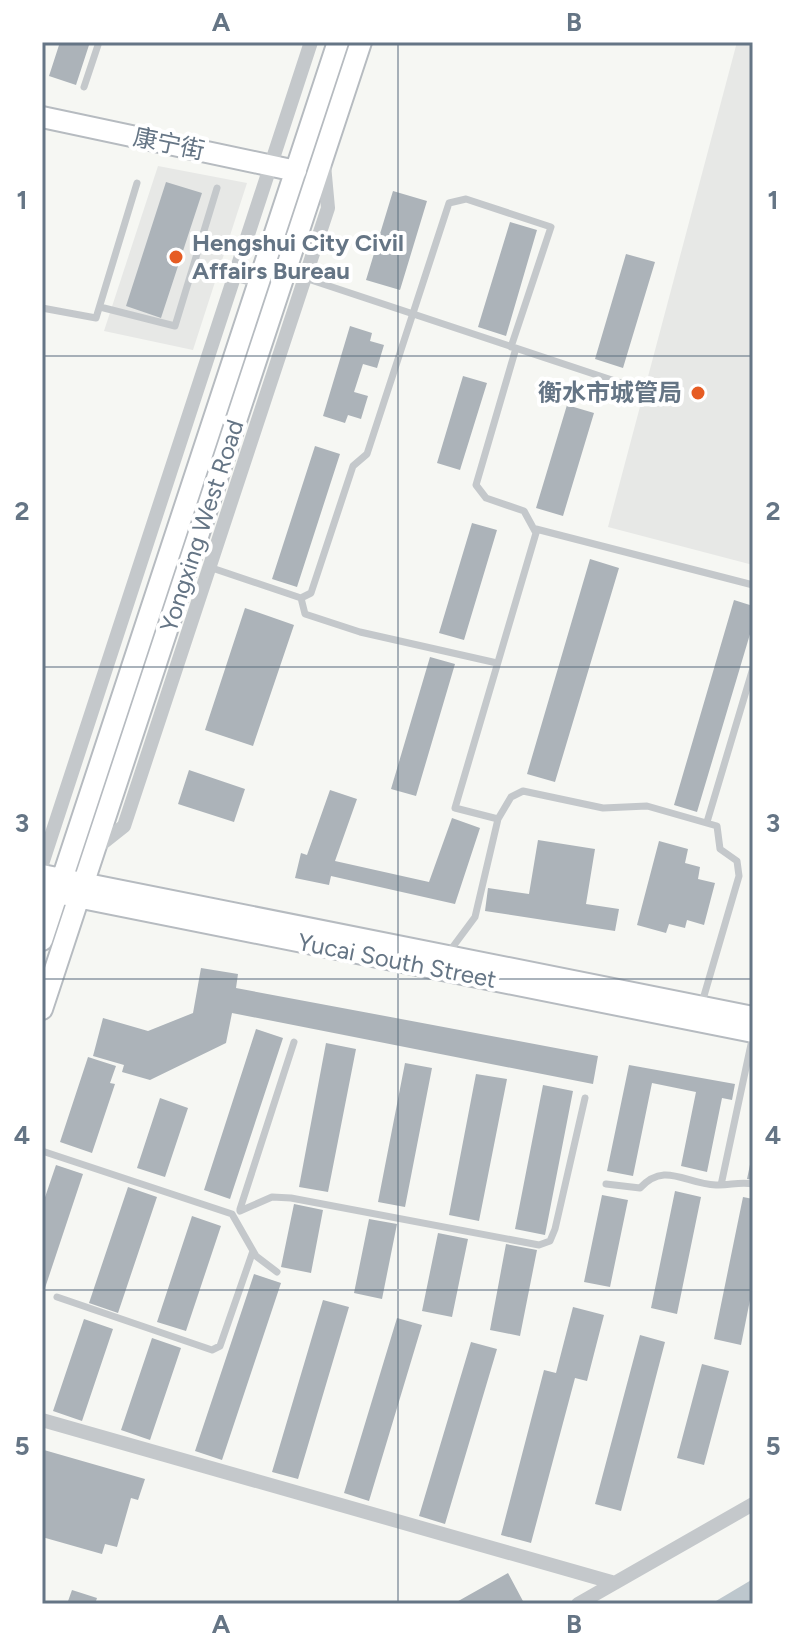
<svg xmlns="http://www.w3.org/2000/svg" width="795" height="1646" font-family="Figtree,'Noto Sans SC',sans-serif">
<style>
.built{fill:#e7e8e6}
.water{fill:#bdc7cd}
.building{fill:#acb3b9}
.lines{fill:none;stroke-linecap:round;stroke-linejoin:round}
.secondary-casing{stroke:#b6bbc0;stroke-width:24}
.lane{stroke:#c4c8cb;stroke-width:7}
.street{stroke:#c4c8cb;stroke-width:14}
.secondary{stroke:#fff;stroke-width:20}
.grid{fill:none;stroke:#657585;stroke-width:2;stroke-opacity:0.55}
.poi-dot{fill:#e65c23;stroke:#fff;stroke-width:3}
.labels{text-anchor:middle;stroke-width:8;stroke-linejoin:round;paint-order:stroke}
.street-label{font-size:24px;fill:#657585;stroke:#fff}
.poi-label{font-size:24px;font-weight:bold;fill:#657585;stroke:#fff;text-anchor:start}
.neatline{fill:none;stroke:#657585;stroke-width:3}
.grid-label{font-size:26px;text-anchor:middle;font-weight:bold;fill:#657585}
</style>
<rect width="100%" height="100%" fill="#f6f7f3"/>
<path class="built" d="M737 42H753V565L608 527Z
M158 166 247 183 193 350 104 331Z"/>
<path class="water" d="M753 1579V1604H711Z"/>
<path class="building" d="M60 42H90L76 85 49 76Z
M166 182 202 193 161 318 126 306Z
M393 191 427 201 400 290 366 280Z
M510 222 537 230 506 336 478 327Z
M626 254 655 262 623 368 595 359Z
M350 326 372 333 370 341 384 345 377 368 363 364 354 392 368 396 361 419 348 415 345 423 323 416Z
M463 376 487 383 460 470 437 463Z
M567 405 594 413 563 516 536 508Z
M315 446 340 454 297 587 272 579Z
M472 523 497 530 464 640 439 633Z
M590 559 619 568 555 782 527 774Z
M734 600 753 606V624L697 812 674 805Z
M245 608 294 625 253 746 205 730Z
M430 657 455 664 416 796 391 789Z
M189 770 245 789 234 822 178 804Z
M330 790 357 799 335 861 429 882 452 818 480 828 455 904 331 876 329 885 295 878 301 853 307 855Z
M538 840 595 849 586 904 619 909 615 931 485 911 488 888 529 894Z
M659 841 688 849 685 863 700 867 698 879 715 883 704 925 687 920 685 928 669 924 666 933 637 925Z
M201 968 238 974 236 988 598 1056 593 1084 232 1013 226 1043 150 1080 122 1072 124 1065 93 1056 103 1018 148 1031 193 1013Z
M256 1029 283 1038 230 1199 204 1190Z
M326 1043 356 1049 328 1192 299 1187Z
M88 1057 116 1066 110 1083 115 1084 92 1153 60 1142Z
M405 1063 432 1068 405 1207 378 1202Z
M629 1065 735 1084 732 1100 722 1098 707 1172 681 1166 696 1092 652 1083 633 1176 607 1171Z
M476 1074 507 1079 479 1221 449 1215Z
M543 1085 573 1091 545 1235 515 1229Z
M160 1098 188 1108 165 1177 137 1168Z
M752 1155H753V1180L747 1179Z
M56 1165 83 1174 43 1294 42 1206Z
M128 1187 157 1197 118 1313 89 1303Z
M675 1191 701 1197 677 1314 651 1308Z
M602 1195 628 1200 610 1287 584 1282Z
M743 1197 753 1199V1285L741 1345 714 1339Z
M294 1204 323 1210 311 1273 281 1267Z
M192 1216 221 1226 186 1331 157 1322Z
M369 1219 397 1224 382 1299 354 1293Z
M438 1233 468 1239 452 1317 422 1311Z
M506 1244 537 1250 520 1336 490 1330Z
M254 1274 281 1283 222 1460 195 1451Z
M323 1300 349 1307 298 1479 272 1472Z
M573 1307 604 1315 587 1381 575 1378 531 1543 501 1535 544 1370 556 1373Z
M397 1318 422 1325 369 1501 344 1493Z
M84 1319 113 1329 82 1421 53 1411Z
M640 1335 665 1342 621 1511 595 1504Z
M152 1338 181 1348 150 1440 121 1430Z
M471 1342 497 1349 445 1524 419 1516Z
M702 1364 729 1371 704 1465 677 1458Z
M44 1450 145 1479 138 1500 131 1498 117 1547 105 1544 102 1554 42 1537Z
M508 1573 524 1603 453 1604Z
M72 1590 97 1598 95 1604H67Z"/>
<g class="lines">
<defs>
<path id="secondary" d="M42 117 296 171
M42 875 753 1017
M42 890 753 1032
M42 940 338 42
M42 1009 361 42"/>
</defs>
<use href="#secondary" class="secondary-casing"/>
<path class="lane" d="M84 87 99 42
M193 267 257 284
M305 278 630 386
M100 307 175 326 217 188
M42 308 96 318 137 183
M536 529 753 585
M209 567 301 598 305 614 360 632 497 663
M301 598 311 593 353 466 367 454 449 203 466 199 551 227 511 347
M498 819 511 797 523 791 603 808 647 806 717 826 720 849 737 861 739 876 701 1006
M707 822 753 668
M449 952 475 917 498 819 455 808 536 533 524 511 486 498 476 485 516 348
M42 1151 232 1214 256 1256 277 1272
M606 1184 640 1188C665 1161 685 1184 716 1185 729 1186 739 1181 753 1184
M721 1185 753 1035
M240 1209 294 1042
M240 1211 272 1197 291 1198 539 1245 550 1241 555 1229 585 1098
M57 1297 212 1350 220 1346 253 1251"/>
<path class="street" d="M95 849 124 826 328 208 324 165
M42 864 311 42
M42 1420 615 1583
M578 1604 753 1504"/>
<use href="#secondary" class="secondary"/>
</g>
<path class="grid" d="M398 42V1604M42 356H753M42 667H753M42 979H753M42 1290H753"/>
<g class="poi-dot">
<circle cx="176" cy="257" r="8"/>
<circle cx="698" cy="393" r="8"/>
</g>
<g class="labels">
<g class="street-label">
<text transform="translate(169 144) rotate(12)" y="8">康宁街</text>
<text transform="translate(202 526) rotate(-72)" y="8">Yongxing West Road</text>
<text transform="translate(397 961) rotate(11)" y="8">Yucai South Street</text>
</g>
<g class="poi-label">
<text x="192" y="251">Hengshui City Civil<tspan x="192" dy="28">Affairs Bureau</tspan></text>
<text x="682" y="401" text-anchor="end">衡水市城管局</text>
</g>
</g>
<rect width="795" height="1646" fill="none" stroke="#ffffff" stroke-width="88"/>
<rect x="44" y="44" width="707" height="1558" class="neatline"/>
<g class="grid-label">
<text x="221" y="31">A</text>
<text x="574" y="31">B</text>
<text x="22" y="209">1</text>
<text x="773" y="209">1</text>
<text x="22" y="520">2</text>
<text x="773" y="520">2</text>
<text x="22" y="832">3</text>
<text x="773" y="832">3</text>
<text x="22" y="1144">4</text>
<text x="773" y="1144">4</text>
<text x="22" y="1455">5</text>
<text x="773" y="1455">5</text>
<text x="221" y="1633">A</text>
<text x="574" y="1633">B</text>
</g>
</svg>
